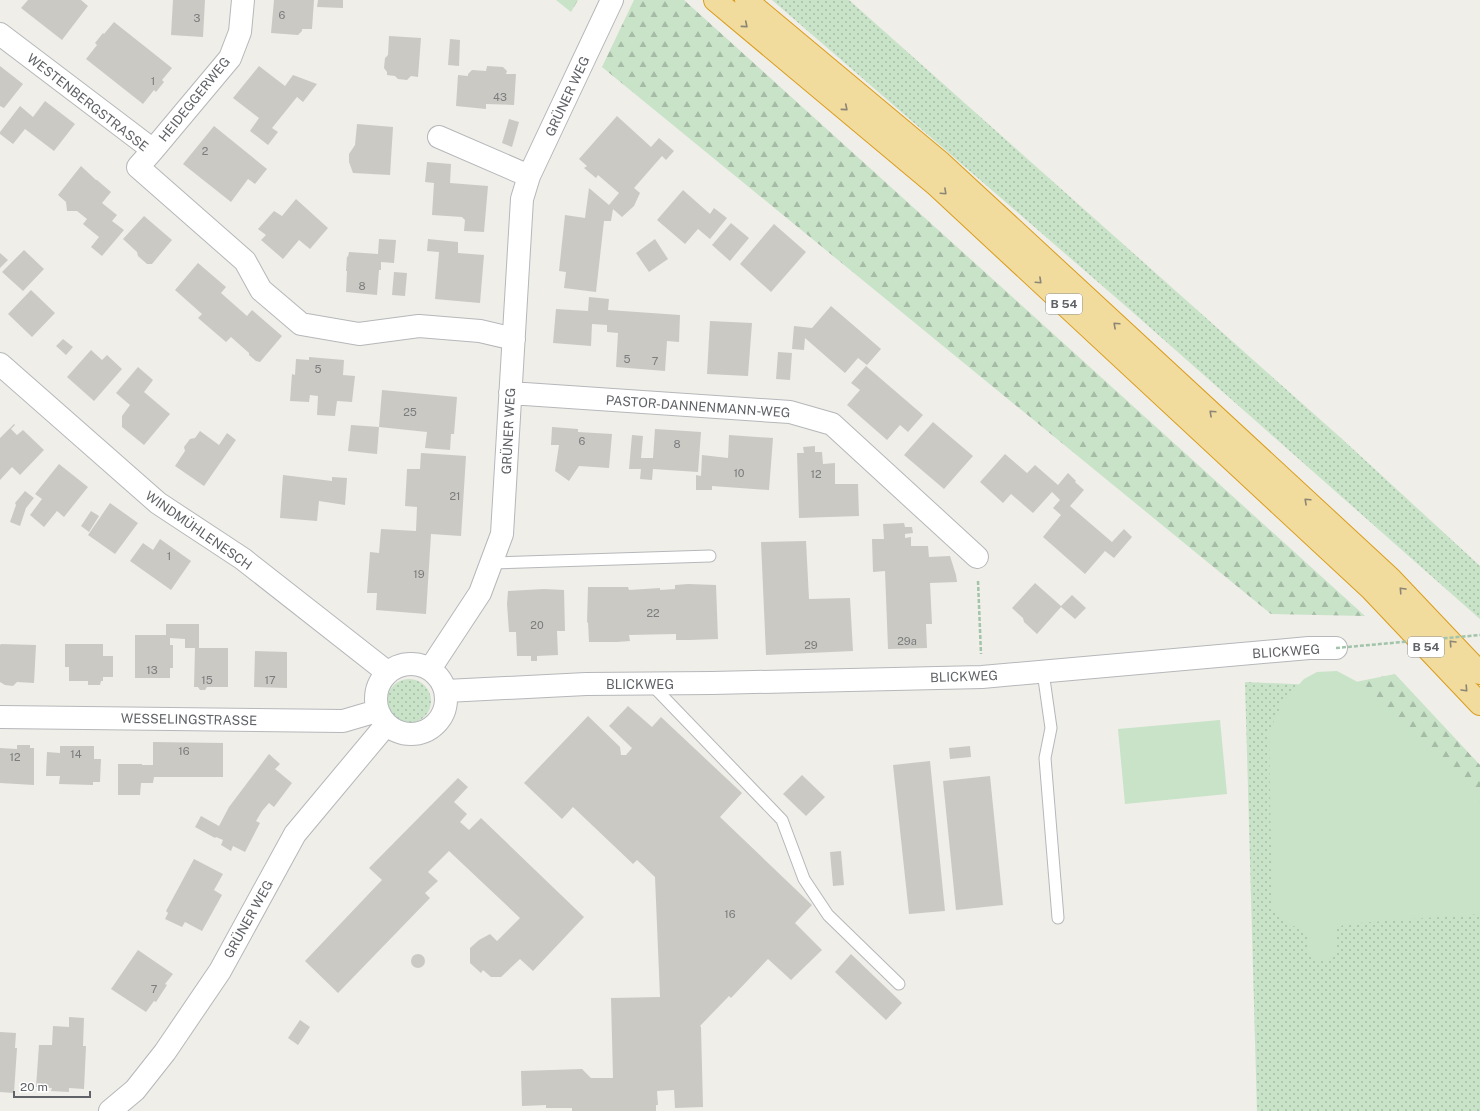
<svg xmlns="http://www.w3.org/2000/svg" width="1480" height="1111" font-family="'Public Sans',sans-serif">
<style>
.green{fill:url(#green-dots)}
.forest{fill:url(#forest-firs)}
.pitch{fill:#c8e3c8}
.building{fill:#cbc9c4}
.lines{fill:none;stroke-linecap:round;stroke-linejoin:round}
.lane-casing{stroke:#b5b7ba;stroke-width:13}
.street-casing{stroke:#b5b7ba;stroke-width:24}
.highway-casing{stroke:#db9d1c;stroke-width:24}
.path{stroke:#a1c4ab;stroke-width:2.5;stroke-dasharray:4 2;stroke-linecap:butt}
.lane{stroke:#fff;stroke-width:11}
.street{stroke:#fff;stroke-width:22}
.highway{stroke:#f1db9d;stroke-width:22}
.path-bridge{stroke:#a1c4ab;stroke-width:2.5;stroke-dasharray:4 2;stroke-linecap:butt}
.oneway{stroke:#8b8676}
.labels{text-anchor:middle;stroke-width:3.5;stroke-linejoin:round;paint-order:stroke}
.number-label{font-size:11px;fill:#7a7c7e}
.shield{fill:#fff;stroke:#8f9194;stroke-width:1}
.shield-label{font-size:12px;font-weight:bold;fill:#5f6266}
.street-label{font-size:13px;fill:#5f6266;stroke:#fff}
</style>
<defs>
<pattern id="green-dots" width="8" height="8" patternUnits="userSpaceOnUse"><rect width="8" height="8" fill="#c8e3c8"/><path d="M2 2h.1M6 6h.1" fill="none" stroke="#a6bba6" stroke-width="1.8" stroke-linecap="round"/></pattern>
<pattern id="forest-firs" width="22" height="20" patternUnits="userSpaceOnUse"><rect width="22" height="20" fill="#c8e3c8"/><path d="M5 1l3.5 6h-7zM16 11l3.5 6h-7z" fill="#a6bba6"/></pattern>
</defs>
<rect width="100%" height="100%" fill="#efeee8"/>
<path class="green" d="M772 0H849L1342 439 1480 566V619L1128 308Z
M387 701a22 22 0 1 1 44 0a22 22 0 1 1-44 0Z
M1245 682 1336 686 1480 828V1111H1257Z"/>
<path class="forest" d="M556 0H578L571 12Z
M634 0H684L1365 616 1271 614 602 67Z
M1395 674 1480 765V828L1336 686Z"/>
<path class="pitch" d="M1337 671 1367 687 1480 802V914L1344 924 1335 931 1336 956 1326 960 1314 961 1308 953 1309 935 1300 929 1285 922 1272 909 1269 732 1282 703 1304 679 1317 672Z
M1220 720 1227 794 1125 804 1118 729Z"/>
<path class="building" d="M28 0H81L88 6 62 40 21 8Z
M173 0H205L203 37 171 35Z
M274 0H314L312 29H302V31L298 35 271 33Z
M318 0H343V8L317 7Z
M114 22 172 68 162 80 164 82 156 92 154 90 143 104 86 59 97 45 95 43 103 33 104 34Z
M389 36 421 38 418 77 411 76 407 80 398 79 395 76 387 75V72L384 68 385 58 388 55Z
M450 39 460 40 459 66 448 65Z
M0 66 23 84 4 108 0 106Z
M259 66 285 86 293 75 317 84 303 102 297 97 272 128 278 132 268 145 250 131 259 118 233 98Z
M487 66 503 67 507 71 506 74H516L514 105 486 104V109L456 106 458 75 468 76V74L472 70 486 71Z
M45 101 75 124 54 151 25 129 13 144 0 134V132L20 106 33 117Z
M617 116 651 147 659 138 674 151 666 160 662 156 634 188 640 193 634 206 622 217 613 209 611 221H604L596 292 564 288 566 272 559 271 565 215 585 218 589 188 609 205 619 193 598 175 596 178 584 168 587 166 579 159Z
M509 119 519 122 512 147 502 143Z
M357 124 393 127 390 175 353 173 349 162V154L355 145Z
M214 126 267 169 255 184 248 179 231 202 183 164Z
M427 162 451 164 450 183 488 186 484 232 464 231 465 220 462 217 432 215 434 183 425 182Z
M81 166 96 180H97L111 192 102 203 117 215 112 221 124 230 102 256 91 247 99 237 83 224 87 219 77 211H67L66 202 58 195Z
M683 190 710 214 714 208 727 218 710 239 698 229 685 244 657 220Z
M296 199 328 228 310 249 299 240 283 259 261 240 266 235 258 229 274 211 282 216Z
M144 216 172 240 152 264H147L138 256 137 252 123 239Z
M731 223 749 238 730 261 712 245Z
M774 224 806 252 771 292 740 264Z
M379 239 396 240 394 263 381 262V270H379L377 295 346 292 347 271H346L347 256 348 257 349 252 378 254Z
M428 239 458 242V253L484 255 480 303 435 299 439 252 427 251Z
M655 239 668 259 649 272 636 253Z
M24 250 44 269 23 291 2 272Z
M0 253 8 260 0 268Z
M198 263 226 287 221 293 247 316 252 310 282 336 260 362 256 361 249 355V353L231 337 226 342 198 318 202 314 175 290Z
M394 272 407 273 405 296 392 295Z
M31 290 55 313 32 337 8 314Z
M589 297 609 299 608 310 680 315 679 342 667 341 665 371 616 367 618 333 607 332V325L592 324 591 346 553 343 556 309 588 311Z
M831 306 881 349 867 365 858 358 845 373 805 338 804 350 792 349 794 326 812 328Z
M710 321 752 323 748 376 707 374Z
M63 339 73 347 66 355 56 346Z
M91 350 102 360 107 355 122 369 94 401 67 377Z
M778 352 792 353 790 380 776 379Z
M309 357 344 360 343 375 355 376 352 402 337 401 335 416 317 415 318 396 310 395 309 402 290 401 292 374 295 375 296 359 309 360Z
M866 366 923 415 908 432 900 425 887 440 847 405 860 390 851 383Z
M138 367 153 380 144 392 170 414 144 445 122 427V416L130 405 116 393Z
M382 390 457 397 454 434H451L450 450 425 448 427 432 379 427Z
M933 422 973 456 944 489 904 455Z
M14 424 15 425 11 429 17 435 23 430 44 450 20 475 12 467 0 480V438Z
M351 425 379 427 377 454 348 451Z
M552 427 578 429V432L612 434 609 468 579 466 569 481 555 471 559 445H551Z
M655 429 701 432 698 472 653 469 652 480 640 479 641 469H629L632 435 643 436 641 458H653Z
M200 431 219 445 227 433 236 440 204 486 175 466 185 451 184 447 190 439 195 438Z
M729 435 773 438 769 490 712 486V490H696V475L701 476 702 455 728 458Z
M815 446V452H822L823 464 835 463V484H858L859 516 799 518 797 453H804L803 447Z
M421 453 466 456 461 536 431 534 426 614 376 610 377 593H367L370 552 379 553 381 529 416 531 417 507 405 506 407 469H420Z
M1005 454 1027 473 1035 465 1058 485 1068 473 1076 481 1075 482 1084 490 1070 506 1112 542 1124 529 1132 537 1114 558 1105 551 1085 574 1043 537 1061 515 1053 508 1060 500 1052 492 1033 513 1011 494 1003 503 980 482Z
M59 464 88 487 64 517 57 511 44 527 30 515 42 499 35 494Z
M283 475 332 481V477L347 478 345 505 319 501 317 521 280 518Z
M25 491 34 498 26 508 20 526 10 522 16 505 15 503Z
M110 503 138 523 115 554 88 535Z
M91 511 99 516 89 532 81 526Z
M904 523 905 527H912L913 533 905 534V538L911 537V546H928L929 557 950 556 956 575 957 582 930 583 932 624H926L927 648 888 649 885 571 873 572 872 539H884L883 524Z
M160 539 191 561 171 590 130 561 143 543 153 550Z
M806 541 809 599 850 598 853 651 766 655 761 542Z
M1035 583 1061 606 1072 595 1086 608 1075 619 1061 607 1037 634 1024 622 1023 618 1012 608Z
M688 584 716 585 718 639 689 640H676V634L629 635 630 641 617 642H589L588 622 587 623 588 587H628L629 590 660 588V590L675 589V585Z
M544 589 564 590 565 631H557L558 655 537 656V661H531V656H517L516 632H509L507 604 508 591Z
M166 624H199V648H228V687H207L205 690H200L198 687H194L195 648H185V639L170 638V645H173V668H170V678H135V635H166Z
M1 644 36 645 34 683 17 682 13 686 5 685 0 682V645Z
M65 644H103V656H113V677H103V681H101L100 685H88V681H69V667H65Z
M255 651 287 652V688L254 687Z
M628 706 652 727 661 717 742 793 720 817 812 905 795 923 822 950 791 980 768 959 731 998 729 996 700 1026 701 1027 703 1107 675 1108 674 1090 657 1091 658 1105H656V1111H572V1108H546V1105L522 1106 521 1071 582 1069 591 1078H613L611 998 660 997 655 877 637 860 633 864 573 807 562 819 524 783 588 716 620 747 621 755H626L632 748 609 726Z
M153 742 223 743V777H154L153 783H141L140 795H118V764H142V765H153Z
M17 745H30V748H34V785L0 783V748L17 749Z
M60 746H94V759H101L100 782H93V785L59 784 60 776H46L47 752 60 753Z
M970 746 971 757 950 759 949 748Z
M269 754 280 764 275 769 292 783 274 807 269 803 262 811 256 821 260 823 245 852 233 846 231 851 221 845 223 840 216 837 215 838 195 827 201 816 219 826 229 807Z
M930 761 945 911 909 914 893 765Z
M802 775 825 797 806 816 783 794Z
M990 776 1003 905 956 910 943 781Z
M458 778 468 787 454 802 467 814 460 822 469 830 481 818 584 917 533 971 520 959 501 977H491L483 970 481 973 470 963V948L479 940 490 934 497 941 520 918 449 851 428 872 438 881 425 893 430 898 338 993 305 961 382 880 369 868Z
M841 851 844 885 833 886 830 852Z
M194 859 223 874 214 890 222 895 202 931 185 922 182 927 165 919 168 913 166 911Z
M138 950 173 974 165 984 167 985 156 1002 154 1001 146 1012 111 989Z
M851 954 902 1003 886 1020 835 972Z
M411 961a7 7 0 1 1 14 0a7 7 0 1 1-14 0Z
M69 1017 84 1018 83 1046H86L84 1089 69 1088V1092L51 1091 52 1088 36 1087 39 1045H52L53 1026 69 1027Z
M300 1020 310 1027 298 1045 288 1038Z
M0 1032 16 1033 15 1048H17L14 1093 0 1092Z"/>
<g class="lines">
<defs>
<path id="lane" d="M491 563 710 556
M1043 672 1051 728 1045 758 1058 918
M651 684 782 820 804 879 828 915 899 984"/>
<path id="street" d="M0 34 153 150 138 167 245 261 261 290 301 324 359 334 419 326 480 331 514 339
M439 137 529 176
M153 150 230 58 240 32 243 0
M0 364 158 503 243 559 387 672
M510 393 790 412 832 424 977 557
M376 699a35 35 0 1 1 70 0a35 35 0 1 1-70 0Z
M430 669 480 593 502 534 522 199 529 176 612 0
M446 691 586 684 712 683 982 677 1309 648H1336
M0 717 343 721 377 711
M110 1111 135 1090 165 1052 220 971 295 834 386 725"/>
<path id="highway" d="M715 0 935 184 1371 589 1480 704
M746 0 941 163 1390 578 1480 673"/>
</defs>
<use href="#lane" class="lane-casing"/>
<use href="#street" class="street-casing"/>
<use href="#highway" class="highway-casing"/>
<path class="path" d="M978 581 981 654"/>
<use href="#lane" class="lane"/>
<use href="#street" class="street"/>
<use href="#highway" class="highway"/>
<path class="path-bridge" d="M1336 648 1480 635"/>
</g>
<defs><path id="oneway-chevron" d="M-2-3.5L2.5 0L-2 3.5" fill="none" stroke-width="1.6" stroke-linecap="round" stroke-linejoin="round"/></defs>
<g class="oneway">
<use href="#oneway-chevron" transform="translate(745 25) rotate(40)"/>
<use href="#oneway-chevron" transform="translate(845 108) rotate(40)"/>
<use href="#oneway-chevron" transform="translate(944 192) rotate(43)"/>
<use href="#oneway-chevron" transform="translate(1039 281) rotate(43)"/>
<use href="#oneway-chevron" transform="translate(1116 325) rotate(-137)"/>
<use href="#oneway-chevron" transform="translate(1212 413) rotate(-137)"/>
<use href="#oneway-chevron" transform="translate(1307 501) rotate(-137)"/>
<use href="#oneway-chevron" transform="translate(1402 590) rotate(-133)"/>
<use href="#oneway-chevron" transform="translate(1452 643) rotate(-133)"/>
<use href="#oneway-chevron" transform="translate(1465 689) rotate(47)"/>
</g>
<g class="labels">
<g class="number-label">
<text x="282" y="19">6</text>
<text x="197" y="22">3</text>
<text x="153" y="85">1</text>
<text x="500" y="101">43</text>
<text x="205" y="155">2</text>
<text x="362" y="290">8</text>
<text x="627" y="363">5</text>
<text x="655" y="365">7</text>
<text x="318" y="373">5</text>
<text x="410" y="416">25</text>
<text x="582" y="445">6</text>
<text x="677" y="448">8</text>
<text x="739" y="477">10</text>
<text x="816" y="478">12</text>
<text x="455" y="500">21</text>
<text x="169" y="560">1</text>
<text x="419" y="578">19</text>
<text x="653" y="617">22</text>
<text x="537" y="629">20</text>
<text x="907" y="645">29a</text>
<text x="811" y="649">29</text>
<text x="152" y="674">13</text>
<text x="207" y="684">15</text>
<text x="270" y="684">17</text>
<text x="184" y="755">16</text>
<text x="76" y="758">14</text>
<text x="15" y="761">12</text>
<text x="730" y="918">16</text>
<text x="154" y="993">7</text>
</g>
<g class="shield">
<rect x="1046" y="294" width="36" height="20" rx="3"/>
<rect x="1408" y="637" width="36" height="20" rx="3"/>
</g>
<g class="shield-label">
<text x="1064" y="308">B 54</text>
<text x="1426" y="651">B 54</text>
</g>
<g class="street-label">
<text transform="translate(567 96) rotate(-65)" y="5">GRÜNER WEG</text>
<text transform="translate(194 99) rotate(-51)" y="5">HEIDEGGERWEG</text>
<text transform="translate(88 102) rotate(38)" y="5">WESTENBERGSTRASSE</text>
<text transform="translate(698 406) rotate(4)" y="5">PASTOR-DANNENMANN-WEG</text>
<text transform="translate(508 431) rotate(-87)" y="5">GRÜNER WEG</text>
<text transform="translate(199 530) rotate(35)" y="5">WINDMÜHLENESCH</text>
<text transform="translate(1286 651) rotate(-4)" y="5">BLICKWEG</text>
<text transform="translate(964 676) rotate(-2)" y="5">BLICKWEG</text>
<text x="640" y="689">BLICKWEG</text>
<text transform="translate(189 719) rotate(1)" y="5">WESSELINGSTRASSE</text>
<text transform="translate(248 919) rotate(-61)" y="5">GRÜNER WEG</text>
</g>
</g>
<path d="M14 1091v6h76v-6" fill="none" stroke="#5f6266" stroke-width="2"/>
<text x="20" y="1091" font-size="12" fill="#5f6266" stroke="#ffffff" stroke-width="3" paint-order="stroke">20 m</text>
</svg>
